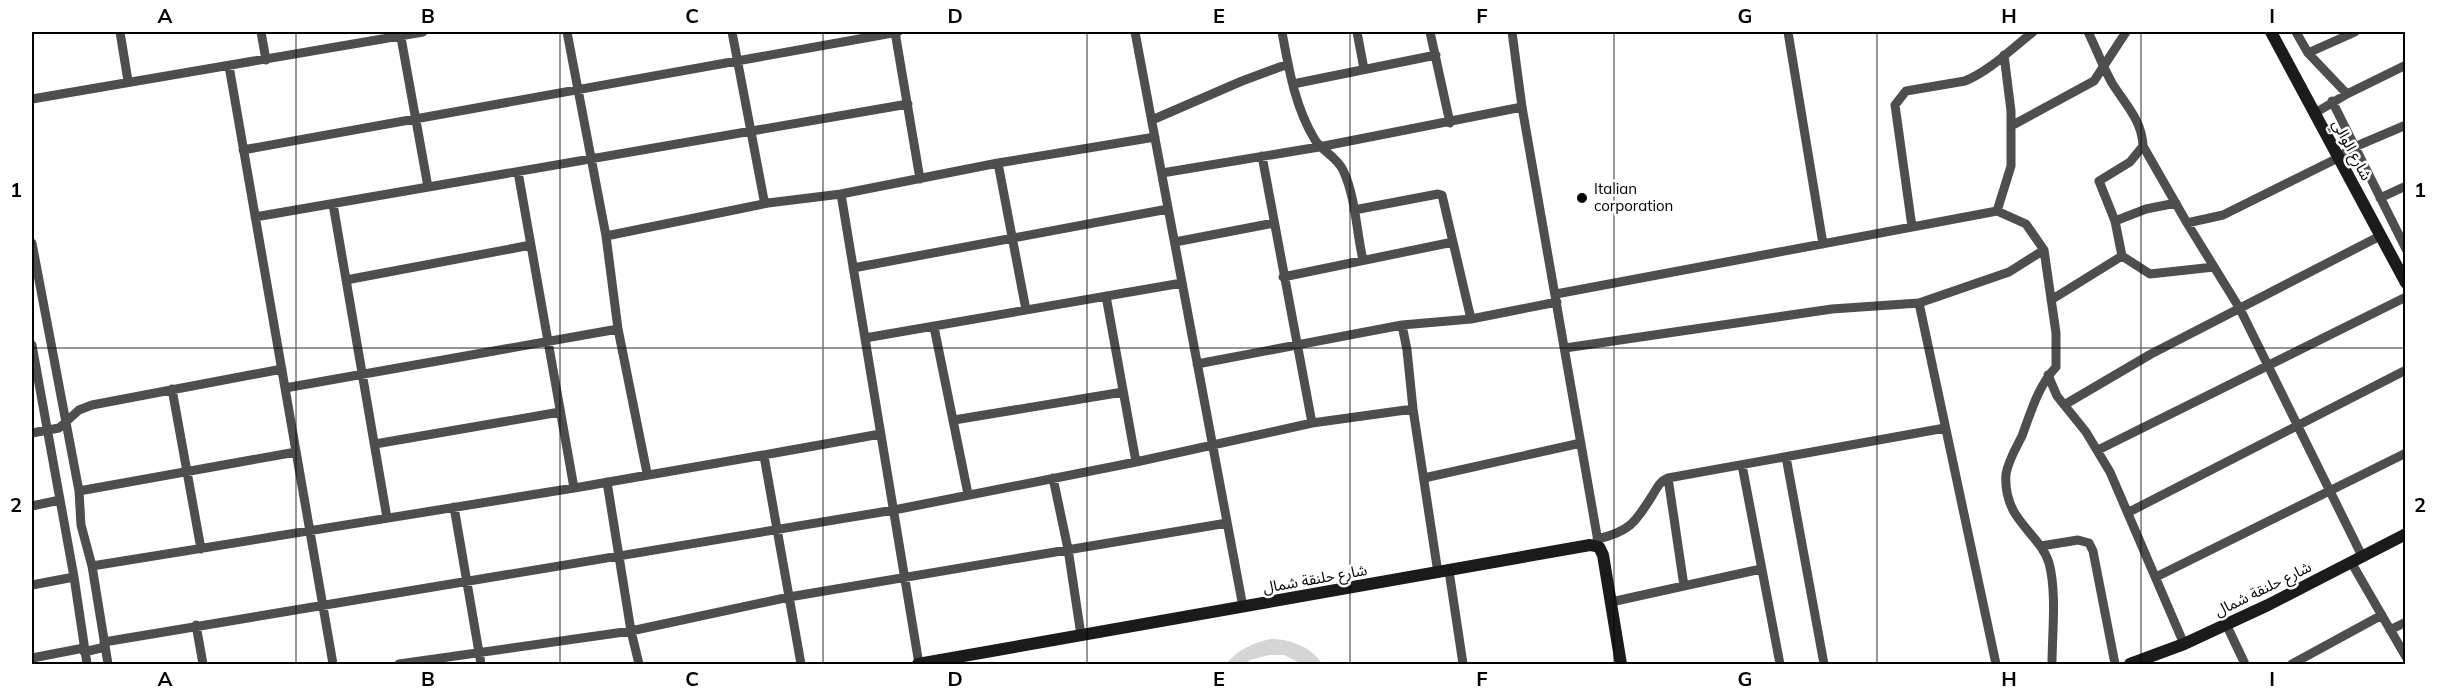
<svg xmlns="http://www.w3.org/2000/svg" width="2437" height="696" font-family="Mulish,'Noto Sans Arabic',sans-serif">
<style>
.green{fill:#d5d5d5}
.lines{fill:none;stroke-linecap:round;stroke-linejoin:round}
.street{stroke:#4e4e4e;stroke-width:9}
.secondary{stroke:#1b1b1b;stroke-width:12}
.grid{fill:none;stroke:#000;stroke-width:1.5;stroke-opacity:0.55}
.poi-dot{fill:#000;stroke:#fff;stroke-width:2}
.labels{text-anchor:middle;stroke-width:5;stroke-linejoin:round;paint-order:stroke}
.street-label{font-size:15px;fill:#000;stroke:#fff}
.poi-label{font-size:15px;fill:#000;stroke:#fff;text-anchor:start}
.neatline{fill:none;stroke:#000;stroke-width:2}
.grid-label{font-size:20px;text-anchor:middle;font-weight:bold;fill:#000}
</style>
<rect width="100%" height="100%" fill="#fff"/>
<path class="green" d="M1271 639C1290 639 1312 647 1322 664H1302L1284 655H1269L1250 660 1245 664H1226C1239 649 1252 643 1271 639Z"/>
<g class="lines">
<path class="street" d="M120 32 128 81
M261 32 266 60
M400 32 428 187
M567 32 606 236 618 329 647 473
M732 32 764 200 768 203 841 194 919 664
M895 32 920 179
M1135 32 1243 607
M1282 32C1289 70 1295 107 1315 140 1323 152 1336 156 1343 170 1356 198 1356 230 1363 260
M1357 32 1364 69
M1430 32 1450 123
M1512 32 1522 107 1599 547
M1788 32 1823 244
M2088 32C2096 48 2103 67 2112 83 2125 104 2142 120 2143 146L2187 223 2223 215 2338 158 2352 148 2406 125
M2296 32 2308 53 2347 94
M2308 53 2355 32
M229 66 333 664
M1293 84 1436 55
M32 99 423 32
M2332 101 2406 249
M2315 113 2347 94 2406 65
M1152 120 1242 81 1288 64
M2011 126 2094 81 2126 32
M2143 146 2130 162 2099 181 2115 221 2122 256 2150 274 2214 267
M243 150 898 32
M1262 156 1312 423
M998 163 1026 310
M518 172 574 488
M1162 173 1319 147 1522 107
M841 194 998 163 1155 137
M2380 198 2406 186
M333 204 387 518
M1354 210 1438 194 1442 195 1471 319
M1997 211 2011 166V111L2004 55
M255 217 908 104
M2115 221 2146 209 2176 203
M2187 223 2240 309 2362 556
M1912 227 1895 105 1906 91 1965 81C1991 70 2011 49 2033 32
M606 236 768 203
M1175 242 1274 223
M32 243 79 491 81 525 92 566 108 664
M853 268 1168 209
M1283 277 1453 242
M346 280 531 245
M1556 294 1997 211 2026 224 2044 250 2056 333V367C2038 386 2031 412 2022 436 2016 448 2008 461 2006 474 2005 486 2008 500 2013 510 2023 529 2043 543 2049 563 2057 593 2052 634 2052 664
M1106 296 1136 462
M2051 300 2122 256
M1919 303 1996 664
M1402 325 1407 350 1413 409 1438 573
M934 327 968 494
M865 338 1182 283
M32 345 74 577 87 664
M1565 348 1832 309 1919 303 2009 272 2044 250
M1197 364 1402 325 1471 319 1557 302
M2048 375 2057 396 2086 432 2110 472 2184 644
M285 388 618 329
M172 389 201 549
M2064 405 2151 354 2380 236
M954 420 1123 392
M32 433 59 428 79 410 92 405 282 369
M375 444 560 412
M2098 450 2406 297
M764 456 801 664
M1786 457 1824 664
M1742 465 1780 664
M1053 478 1068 549 1081 635
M1424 478 1581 443
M1668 478 1684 586
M607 482 631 631 639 664
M79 491 296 452
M32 506 60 500
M454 507 481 664
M2129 512 2406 370
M1597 539C1629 532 1635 523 1652 496 1657 488 1660 481 1668 478L1945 428
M2041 546 2078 540 2089 543 2093 551 2115 664
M2351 562 2406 657
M92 566 574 488C676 470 778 453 880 434
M1449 571 1463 664
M2156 577 2406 453
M32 585 74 577
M1611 602 1761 569
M2226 624 2245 664
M196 625 203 664
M2390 630 2406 622
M104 642 894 510 1136 462 1312 423 1413 409
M84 652 105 647
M32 658 84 648
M399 664 631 631 789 597 1227 523
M2292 664 2382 615"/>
<path class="secondary" d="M2271 32 2406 283
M918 664 1590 545 1599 547 1603 555 1621 664
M2130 664 2184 644 2268 605 2406 534"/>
</g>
<path class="grid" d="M296 32V664M560 32V664M823 32V664M1087 32V664M1350 32V664M1614 32V664M1877 32V664M2141 32V664M32 348H2406"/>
<circle class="poi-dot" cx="1582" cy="198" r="6"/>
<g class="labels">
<g class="street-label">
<text transform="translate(2352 150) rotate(62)" y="5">شارع الوالي</text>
<text transform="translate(1315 579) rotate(-10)" y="5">شارع حلنقة شمال</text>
<text transform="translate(2263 589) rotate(-26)" y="5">شارع حلنقة شمال</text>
</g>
<g class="poi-label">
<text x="1594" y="194">Italian<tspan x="1594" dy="17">corporation</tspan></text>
</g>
</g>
<rect width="2437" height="696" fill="none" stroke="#ffffff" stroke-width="66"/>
<rect x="33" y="33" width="2371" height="630" class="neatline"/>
<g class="grid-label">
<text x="165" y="23">A</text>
<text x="428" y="23">B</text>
<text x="692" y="23">C</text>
<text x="955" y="23">D</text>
<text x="1219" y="23">E</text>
<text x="1482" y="23">F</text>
<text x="1745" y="23">G</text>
<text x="2009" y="23">H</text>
<text x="2272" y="23">I</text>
<text x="16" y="197">1</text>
<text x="2420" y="197">1</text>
<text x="16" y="512">2</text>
<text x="2420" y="512">2</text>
<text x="165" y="686">A</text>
<text x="428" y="686">B</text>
<text x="692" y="686">C</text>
<text x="955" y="686">D</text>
<text x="1219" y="686">E</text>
<text x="1482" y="686">F</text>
<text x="1745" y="686">G</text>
<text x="2009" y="686">H</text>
<text x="2272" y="686">I</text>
</g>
</svg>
